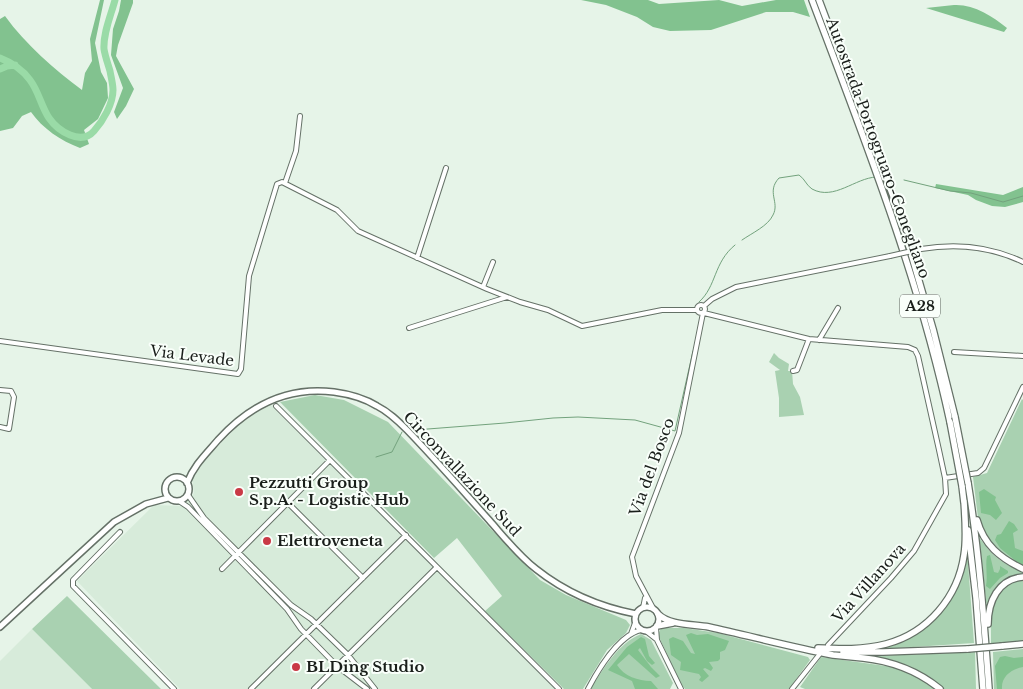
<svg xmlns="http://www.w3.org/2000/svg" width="1023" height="689" font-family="'Libre Baskerville',serif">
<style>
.built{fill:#d7ebda}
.green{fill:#a9d1b1}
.forest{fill:#82c28f}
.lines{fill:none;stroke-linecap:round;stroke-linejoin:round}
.stream{stroke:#73a27d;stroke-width:1}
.river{stroke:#9adba7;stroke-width:7}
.minor-casing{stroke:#657167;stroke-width:6}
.major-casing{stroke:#657167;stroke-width:8}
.highway-casing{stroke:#657167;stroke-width:8}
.minor{stroke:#fff;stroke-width:4}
.major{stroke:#fff;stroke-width:5}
.highway{stroke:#fff;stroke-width:5.5}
.minor-bridge-casing{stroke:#657167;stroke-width:6;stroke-linecap:butt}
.highway-bridge-casing{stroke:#657167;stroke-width:8;stroke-linecap:butt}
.minor-bridge{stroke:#fff;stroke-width:4}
.highway-bridge{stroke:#fff;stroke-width:5.5}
.poi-dot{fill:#c93945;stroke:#f9fffa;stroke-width:2}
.labels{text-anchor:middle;stroke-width:4;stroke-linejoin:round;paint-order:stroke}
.shield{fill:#f9fffa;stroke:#5c625d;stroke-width:1}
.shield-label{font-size:14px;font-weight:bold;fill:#191e1a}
.street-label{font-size:15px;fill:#191e1a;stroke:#f9fffa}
.poi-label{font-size:15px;font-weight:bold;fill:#191e1a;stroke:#f9fffa;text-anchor:start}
</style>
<rect width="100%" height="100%" fill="#e6f4e8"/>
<path class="built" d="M270 404 408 541 561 689H180L77 581 154 505 181 506 194 493 192 477 197 468 238 426 260 409Z
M32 629 92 689H0V661Z"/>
<path class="green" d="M774 353 779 358 789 364 788 371H792L793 384 800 397 804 415 779 417V398L775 371 780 370 769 362Z
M315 395 344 400 388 422 540 580 566 595 626 620 630 625 626 633 607 650 583 689H564L485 611 502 596 457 538 434 558 280 402Z
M1022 399 1023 400V567L991 547 978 518 973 477 987 473Z
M979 537C992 556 1001 563 1023 572V574C1001 578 993 588 987 609Z
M967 550 974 643 868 650 907 638 946 604Z
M1020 579H1023V641L1015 643H991C991 613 988 591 1020 579Z
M67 596 161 689H92L32 629Z
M661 628H684L718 633 808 657 810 660 789 689H685L681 684 658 635Z
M641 634 651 640 673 683 670 689H590C603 670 618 643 641 634Z
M1023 649V689H994L993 652Z
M975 652 976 689H943L918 671 896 662 870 656Z
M821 657 893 667 916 676 937 689H805L800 687Z"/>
<path class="forest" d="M100 0H104L95 43 101 72 107 83 108 98 98 119 84 130 89 144 80 148C61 141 42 128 31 112L22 116 13 128 0 131V19L5 16C26 45 54 69 82 90L85 73 92 61 90 39Z
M121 0H133V3L118 45 116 56 134 89 126 106 117 119 114 112 123 88 111 55 113 29 119 11Z
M581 0H648L659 4 719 0 742 6 776 0H804L810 17 793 12H766L711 30 670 31 653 27 637 17 606 5Z
M954 5C974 4 992 16 1007 28L1004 32 926 8Z
M936 184 1003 195 1023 187V202L1005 207 992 206 976 200 968 195 935 188Z
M984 489 996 497 995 500 1002 513 996 520 990 515 981 513 979 492Z
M1009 521 1014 524 1018 530 1013 533 1015 548 1023 551V567L1000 548 995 540 997 535 1001 534Z
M990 555 994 572 998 573 1000 569V566L1008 571V573L1000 578 990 589 986 586C988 575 985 566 987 556Z
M691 633 697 635 708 634 729 641 725 650 720 652V659L718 661 709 662 713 668 711 671 705 668 703 669 709 676 702 682 699 680 701 677 699 674 680 670 681 662 671 655 669 639 673 637 683 641 691 653 695 654 686 635Z
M641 637 645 639 649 656 655 663 652 665 647 661 640 648 638 650 651 667 660 676 656 678 629 654 617 665C624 676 638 681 651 681L658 689H635L632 681 608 670 627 647Z
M1005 656 1014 658 1023 657V667C1012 669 1001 676 1002 689H997L995 666 1000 657Z"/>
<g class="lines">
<path class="stream" d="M904 180 950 191 971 193 1003 202 1023 196
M742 240C752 233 768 226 773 215 780 202 766 192 779 178L799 175C805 179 806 185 812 189 834 201 855 178 876 177
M699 302C717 286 713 263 735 245
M415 430 505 423 553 418 578 417 635 420 675 431 693 351
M376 457 392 452 402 432"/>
<path class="river" d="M0 58C13 63 22 69 30 80 39 92 41 106 49 118 58 131 81 146 94 131 103 121 113 104 113 90 113 84 111 77 110 71 108 64 105 56 104 49 103 33 111 15 115 0
M0 69 7 66 15 65"/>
<defs>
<path id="minor" d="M285 183 296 151 300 116
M921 249C956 243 990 246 1023 262
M417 258 446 168
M483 287 493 262
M697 309a4 4 0 1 1 8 0a4 4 0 1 1-8 0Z
M704 306 712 299 736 287 890 256
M704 313 809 339 908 347 915 350 918 356 939 450 945 478 946 494 914 551 891 578 828 645
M409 328 507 297
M819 340 838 308
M0 341 238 374 241 369 249 276 277 184 282 182 337 210 358 231 369 236 487 289 520 302 548 310 582 326 662 310H697
M954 352 1023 356
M793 371 797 370 809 339
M0 390 11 391 14 397 9 429 0 427
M276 406 559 689
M945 478 978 473 984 468 1023 387
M188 495 204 518 291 605 311 619 348 655 375 689
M179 501 188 507 287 609 301 629 337 666 367 689
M288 503 363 578
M120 532 73 580V586L174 689
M222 569 330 460
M643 608 645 598
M653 608 636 576 632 557 679 433 703 313
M656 628 657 640 681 689
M647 632 656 639
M631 634 635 623
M251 689 406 535
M314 689 437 567
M588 689C598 670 619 635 641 630
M792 689 819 655"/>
<path id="major" d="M165 489a12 12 0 1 1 24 0a12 12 0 1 1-24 0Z
M187 483C194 465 206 454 218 440 249 406 287 386 334 392 349 394 364 398 377 406 389 412 398 421 407 430 435 459 462 490 489 520 504 537 518 555 536 569 565 592 600 607 636 614
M635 619a12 12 0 1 1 24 0a12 12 0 1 1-24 0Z
M0 627 114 522 146 504 168 498"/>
<path id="highway" d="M812 0C864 138 919 277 950 422
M819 0 899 212 933 329 955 417
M968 483C979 551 984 620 989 689
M962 486 964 503
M977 520C984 545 1000 558 1023 569
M968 530 976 598 983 689
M658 614C670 626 694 624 709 627 750 636 791 647 833 655 843 656 853 657 863 658 891 661 918 671 940 689
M988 624C988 602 998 579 1023 577
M657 626 673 623
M1002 646 1023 644
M818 648C840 649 863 650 886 644 928 633 958 597 964 555 967 537 965 519 964 501
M843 652H883L968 649"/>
</defs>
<use href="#minor" class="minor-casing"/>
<use href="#major" class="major-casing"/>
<use href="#highway" class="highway-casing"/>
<use href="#minor" class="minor"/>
<use href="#major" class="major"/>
<use href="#highway" class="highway"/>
<defs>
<path id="minor-bridge" d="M890 256 921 249"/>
<path id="highway-bridge" d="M955 417 968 483
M950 422 962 486
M968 649 1002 646"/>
</defs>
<use href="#minor-bridge" class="minor-bridge-casing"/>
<use href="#highway-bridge" class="highway-bridge-casing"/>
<use href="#minor-bridge" class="minor-bridge"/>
<use href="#highway-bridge" class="highway-bridge"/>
</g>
<g class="poi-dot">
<circle cx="239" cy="492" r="5"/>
<circle cx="267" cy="541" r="5"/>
<circle cx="296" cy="667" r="5"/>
</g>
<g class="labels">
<rect class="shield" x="900" y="294.5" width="40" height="23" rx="4"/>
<g class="shield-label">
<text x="920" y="311">A28</text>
</g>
<g class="street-label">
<text transform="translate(878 148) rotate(70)" y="5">Autostrada Portogruaro-Conegliano</text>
<text transform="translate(192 356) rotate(7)" y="5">Via Levade</text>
<text transform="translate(652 467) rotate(-70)" y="5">Via del Bosco</text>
<text transform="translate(462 474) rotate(47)" y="5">Circonvallazione Sud</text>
<text transform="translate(869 583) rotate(-48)" y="5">Via Villanova</text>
</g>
<g class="poi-label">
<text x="249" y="488">Pezzutti Group<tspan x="249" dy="17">S.p.A. - Logistic Hub</tspan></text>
<text x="277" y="546">Elettroveneta</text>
<text x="306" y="672">BLDing Studio</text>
</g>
</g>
</svg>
